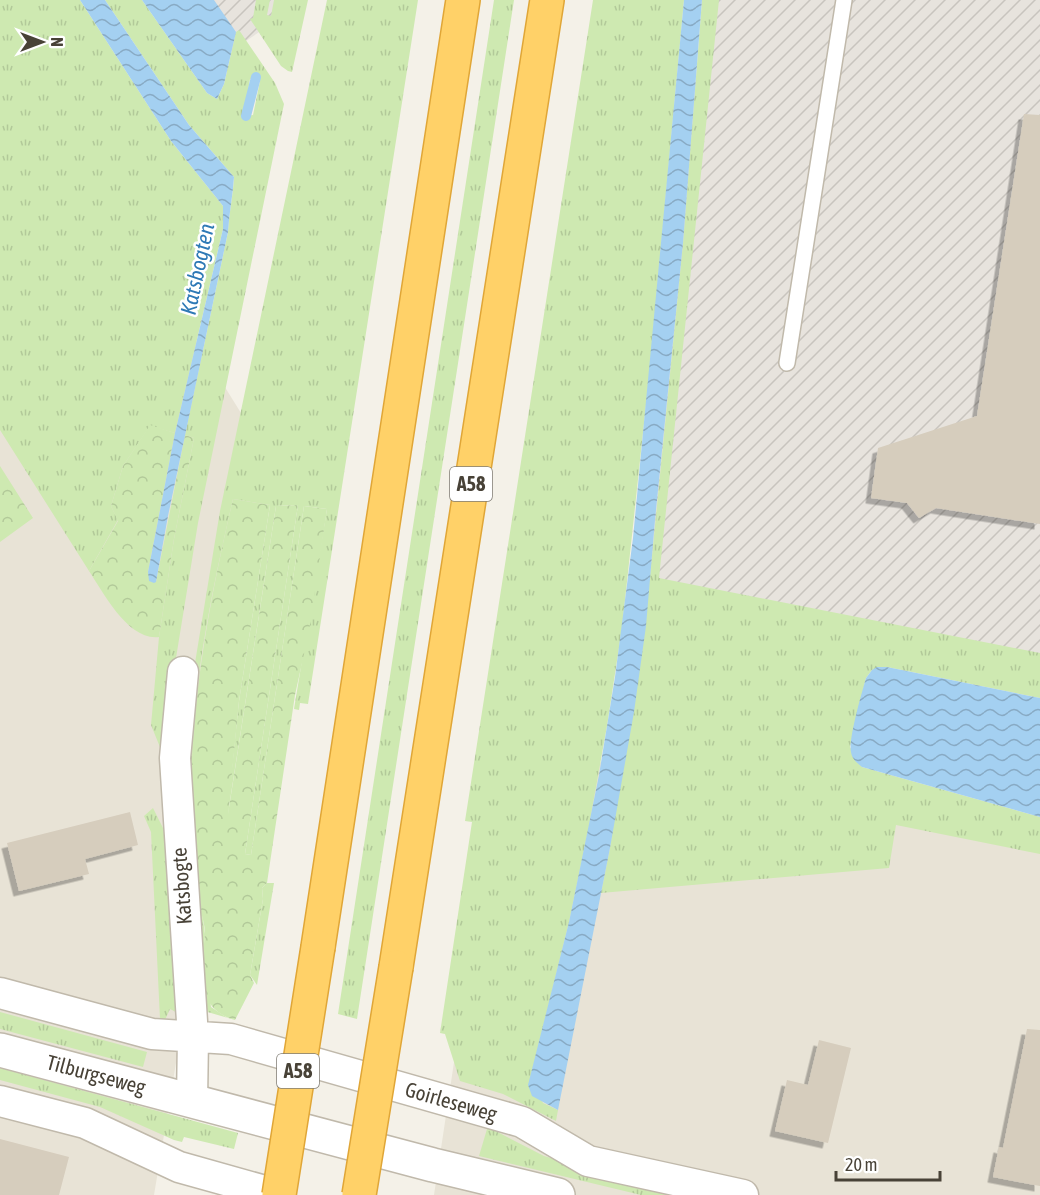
<svg xmlns="http://www.w3.org/2000/svg" width="1040" height="1195" font-family="'Asap Condensed',sans-serif">
<style>
.residential{fill:#e8e3d6}
.industrial{fill:url(#industrial-furrows)}
.grass{fill:url(#grass-tufts);fill-rule:evenodd}
.forest{fill:url(#forest-crowns)}
.water{fill:url(#water-waves)}
.lines{fill:none;stroke-linecap:round;stroke-linejoin:round}
.stream{stroke:#a4d0f1;stroke-width:10}
.building{fill:#d6cdbd;filter:url(#shadow)}
.service-casing{stroke:#c0b9ab;stroke-width:18}
.minor-casing{stroke:#c0b9ab;stroke-width:33}
.tertiary-casing{stroke:#c0b9ab;stroke-width:36}
.motorway-casing{stroke:#e0a637;stroke-width:36}
.service{stroke:#fff;stroke-width:15}
.minor{stroke:#fff;stroke-width:30}
.tertiary{stroke:#fff;stroke-width:33}
.motorway{stroke:#ffd168;stroke-width:33}
.motorway-bridge-casing{stroke:#e0a637;stroke-width:36;stroke-linecap:butt}
.motorway-bridge{stroke:#ffd168;stroke-width:33}
.labels{text-anchor:middle;stroke-width:5;stroke-linejoin:round;paint-order:stroke}
.shield{fill:#fff;stroke:#7f7b73;stroke-width:1.5}
.shield-label{font-size:20px;font-weight:bold;fill:#484237}
.street-label{font-size:21px;fill:#484237;stroke:#fff}
.water-label{font-size:22px;font-style:italic;fill:#2e79b6;stroke:#fff}
</style>
<defs>
<pattern id="industrial-furrows" width="10" height="10" patternUnits="userSpaceOnUse" patternTransform="scale(1.5)"><rect width="10" height="10" fill="#e7e3dd"/><path d="M-1 1l2-2M0 10L10 0M9 11l2-2" fill="none" stroke="#c8c4be"/></pattern>
<pattern id="grass-tufts" width="24" height="20" patternUnits="userSpaceOnUse" patternTransform="scale(1.5)"><rect width="24" height="20" fill="#cee9b1"/><path d="M3 7l-1-3M5 7V3M7 7l1-3M15 17l-1-3M17 17v-4M19 17l1-3" fill="none" stroke="#b2c999"/></pattern>
<pattern id="forest-crowns" width="20" height="18" patternUnits="userSpaceOnUse" patternTransform="scale(1.5)"><rect width="20" height="18" fill="#cee9b1"/><path d="M2 6a3 3 0 1 1 6 0M12 15a3 3 0 1 1 6 0" fill="none" stroke="#b2c999"/></pattern>
<pattern id="water-waves" width="16" height="10" patternUnits="userSpaceOnUse" patternTransform="scale(1.5)"><rect width="16" height="10" fill="#a4d0f1"/><path d="M0 5q4-4 8 0t8 0" fill="none" stroke="#88aac4"/></pattern>
<filter id="shadow"><feDropShadow dx="-5.5" dy="5.5" stdDeviation="0" flood-color="#0004"/></filter>
</defs>
<rect width="100%" height="100%" fill="#f4f1e8"/>
<path class="residential" d="M0 24 275 468 154 1195H0Z
M502 744 1040 844V1195H434Z"/>
<path class="industrial" d="M169 0H288L286 14 209 66Z
M706 0H1040V674L630 600Z"/>
<path class="grass" d="M0 0H80L171 141 223 206V229L175 433 150 426 123 466 111 506 118 520 89 571 0 430Z
M105 0H142L207 93 217 99 224 84 236 32 239 30 275 83 284 104 198 523 168 707 178 1013 170 1009 165 1020 160 1019 151 832 144 816 153 808 164 830V757L151 725 159 637 174 539 194 438 185 435 228 232C229 213 233 196 234 177L189 125ZM256 77 260 81 253 115 246 116 244 114 250 79Z
M256 0H270L267 15 271 16 274 0H308L292 72 288 71 281 66 250 19 253 18Z
M327 0H418L308 704 300 703 299 710 294 709 327 509 304 506 251 855 245 854 298 505 276 506 226 826 239 701 270 505 233 499C215 577 198 656 193 735 191 787 195 840 196 892L202 913 205 934 204 948 211 1007 226 1017 235 1020 204 1011 187 809 193 675 220 511Z
M494 0H514L357 1019 338 1014Z
M593 0H684L649 377 622 628 607 726 589 826 569 922 531 1076 543 1103 558 1110 556 1121 503 1094 460 1081 445 1034 440 1033 472 822 465 821Z
M702 0H719L659 578 1040 653V698L887 667 872 670 866 678 850 747 862 767 1040 817V854L896 825 889 868 601 893 610 848 650 576 683 243Z
M267 883H274L257 985 250 975 263 899 262 888Z
M0 1012 147 1052 143 1067 0 1029Z
M0 1068 238 1133 234 1149 184 1137 182 1142 174 1140 100 1107 0 1080Z
M486 1126 544 1156 679 1195H641L479 1156 487 1129Z"/>
<path class="forest" d="M150 425 175 433 148 572 156 582 185 435 194 438 174 539 159 637C128 641 103 592 89 571L118 521 111 506 123 466Z
M0 466 33 518 0 542Z
M233 499 270 505 239 701 228 814 276 506 298 505 245 854 251 855 304 506 327 509 309 631 295 695 267 883 262 888 263 899 250 975 254 983 235 1020C207 1012 201 991 201 963 202 953 205 942 205 932 204 917 198 906 196 892 194 882 194 870 194 860 193 840 191 821 191 801 191 699 210 598 233 499Z"/>
<path class="water" d="M80 0H105L189 125 234 177C233 195 229 213 228 232L168 516 156 582 154 583 149 581 148 572 175 433 223 229V206L171 141Z
M142 0H214L236 32 224 84 217 99 207 93Z
M684 0H702L683 243 655 520 646 626 634 712 610 848 558 1110 532 1096 528 1085 569 922 599 775 615 677 633 538Z
M877 667H887L1040 698V817L862 767C857 763 852 759 851 752 848 740 862 692 866 678L872 670Z"/>
<g class="lines">
<path class="stream" d="M246 116 256 77"/>
</g>
<path class="building" d="M1024 114 1040 115V524L936 508 919 518 907 503 871 498 878 448 977 416Z
M130 812 138 845 85 859 89 874 19 891 7 843Z
M1027 1029 1040 1030V1186L993 1177 999 1147 1003 1148Z
M819 1040 851 1048 828 1143 775 1131 787 1080 808 1085Z
M0 1139 69 1157 59 1195H0Z"/>
<g class="lines">
<defs>
<path id="service" d="M787 363 844 0"/>
<path id="minor" d="M183 672 175 758 193 1037 192 1101
M0 993 152 1034 231 1039 522 1122 588 1161 743 1195
M0 1101 85 1123 179 1167 279 1195"/>
<path id="tertiary" d="M0 1050 433 1165 558 1195"/>
<path id="motorway" d="M318 947 463 0
M396 967 547 0"/>
</defs>
<use href="#service" class="service-casing"/>
<use href="#minor" class="minor-casing"/>
<use href="#tertiary" class="tertiary-casing"/>
<use href="#motorway" class="motorway-casing"/>
<use href="#service" class="service"/>
<use href="#minor" class="minor"/>
<use href="#tertiary" class="tertiary"/>
<use href="#motorway" class="motorway"/>
<defs>
<path id="motorway-bridge" d="M279 1195 318 947
M359 1195 396 967"/>
</defs>
<use href="#motorway-bridge" class="motorway-bridge-casing"/>
<use href="#motorway-bridge" class="motorway-bridge"/>
</g>
<g class="labels">
<g class="shield">
<rect x="450" y="467" width="42" height="34" rx="4.5"/>
<rect x="277" y="1054" width="42" height="34" rx="4.5"/>
</g>
<g class="shield-label">
<text x="471" y="491">A58</text>
<text x="298" y="1078">A58</text>
</g>
<g class="street-label">
<text transform="translate(182 886) rotate(-94)" y="7">Katsbogte</text>
<text transform="translate(96 1075) rotate(15)" y="7">Tilburgseweg</text>
<text transform="translate(451 1102) rotate(16)" y="7">Goirleseweg</text>
</g>
<g class="water-label">
<text transform="translate(197 269) rotate(-78)" y="8">Katsbogten</text>
</g>
</g>
<g transform="translate(42 42) rotate(90)" stroke="#ffffff" stroke-width="4.5" paint-order="stroke">
<path d="M0-4.5L10 22L0 15L-10 22Z" fill="#484237"/>
<text y="-9" font-size="16" font-weight="bold" text-anchor="middle" fill="#484237">N</text>
</g>
<path d="M836 1171v9h104v-9" fill="none" stroke="#484237" stroke-width="3"/>
<text x="845" y="1171" font-size="18" fill="#484237" stroke="#ffffff" stroke-width="4.5" paint-order="stroke">20 m</text>
</svg>
